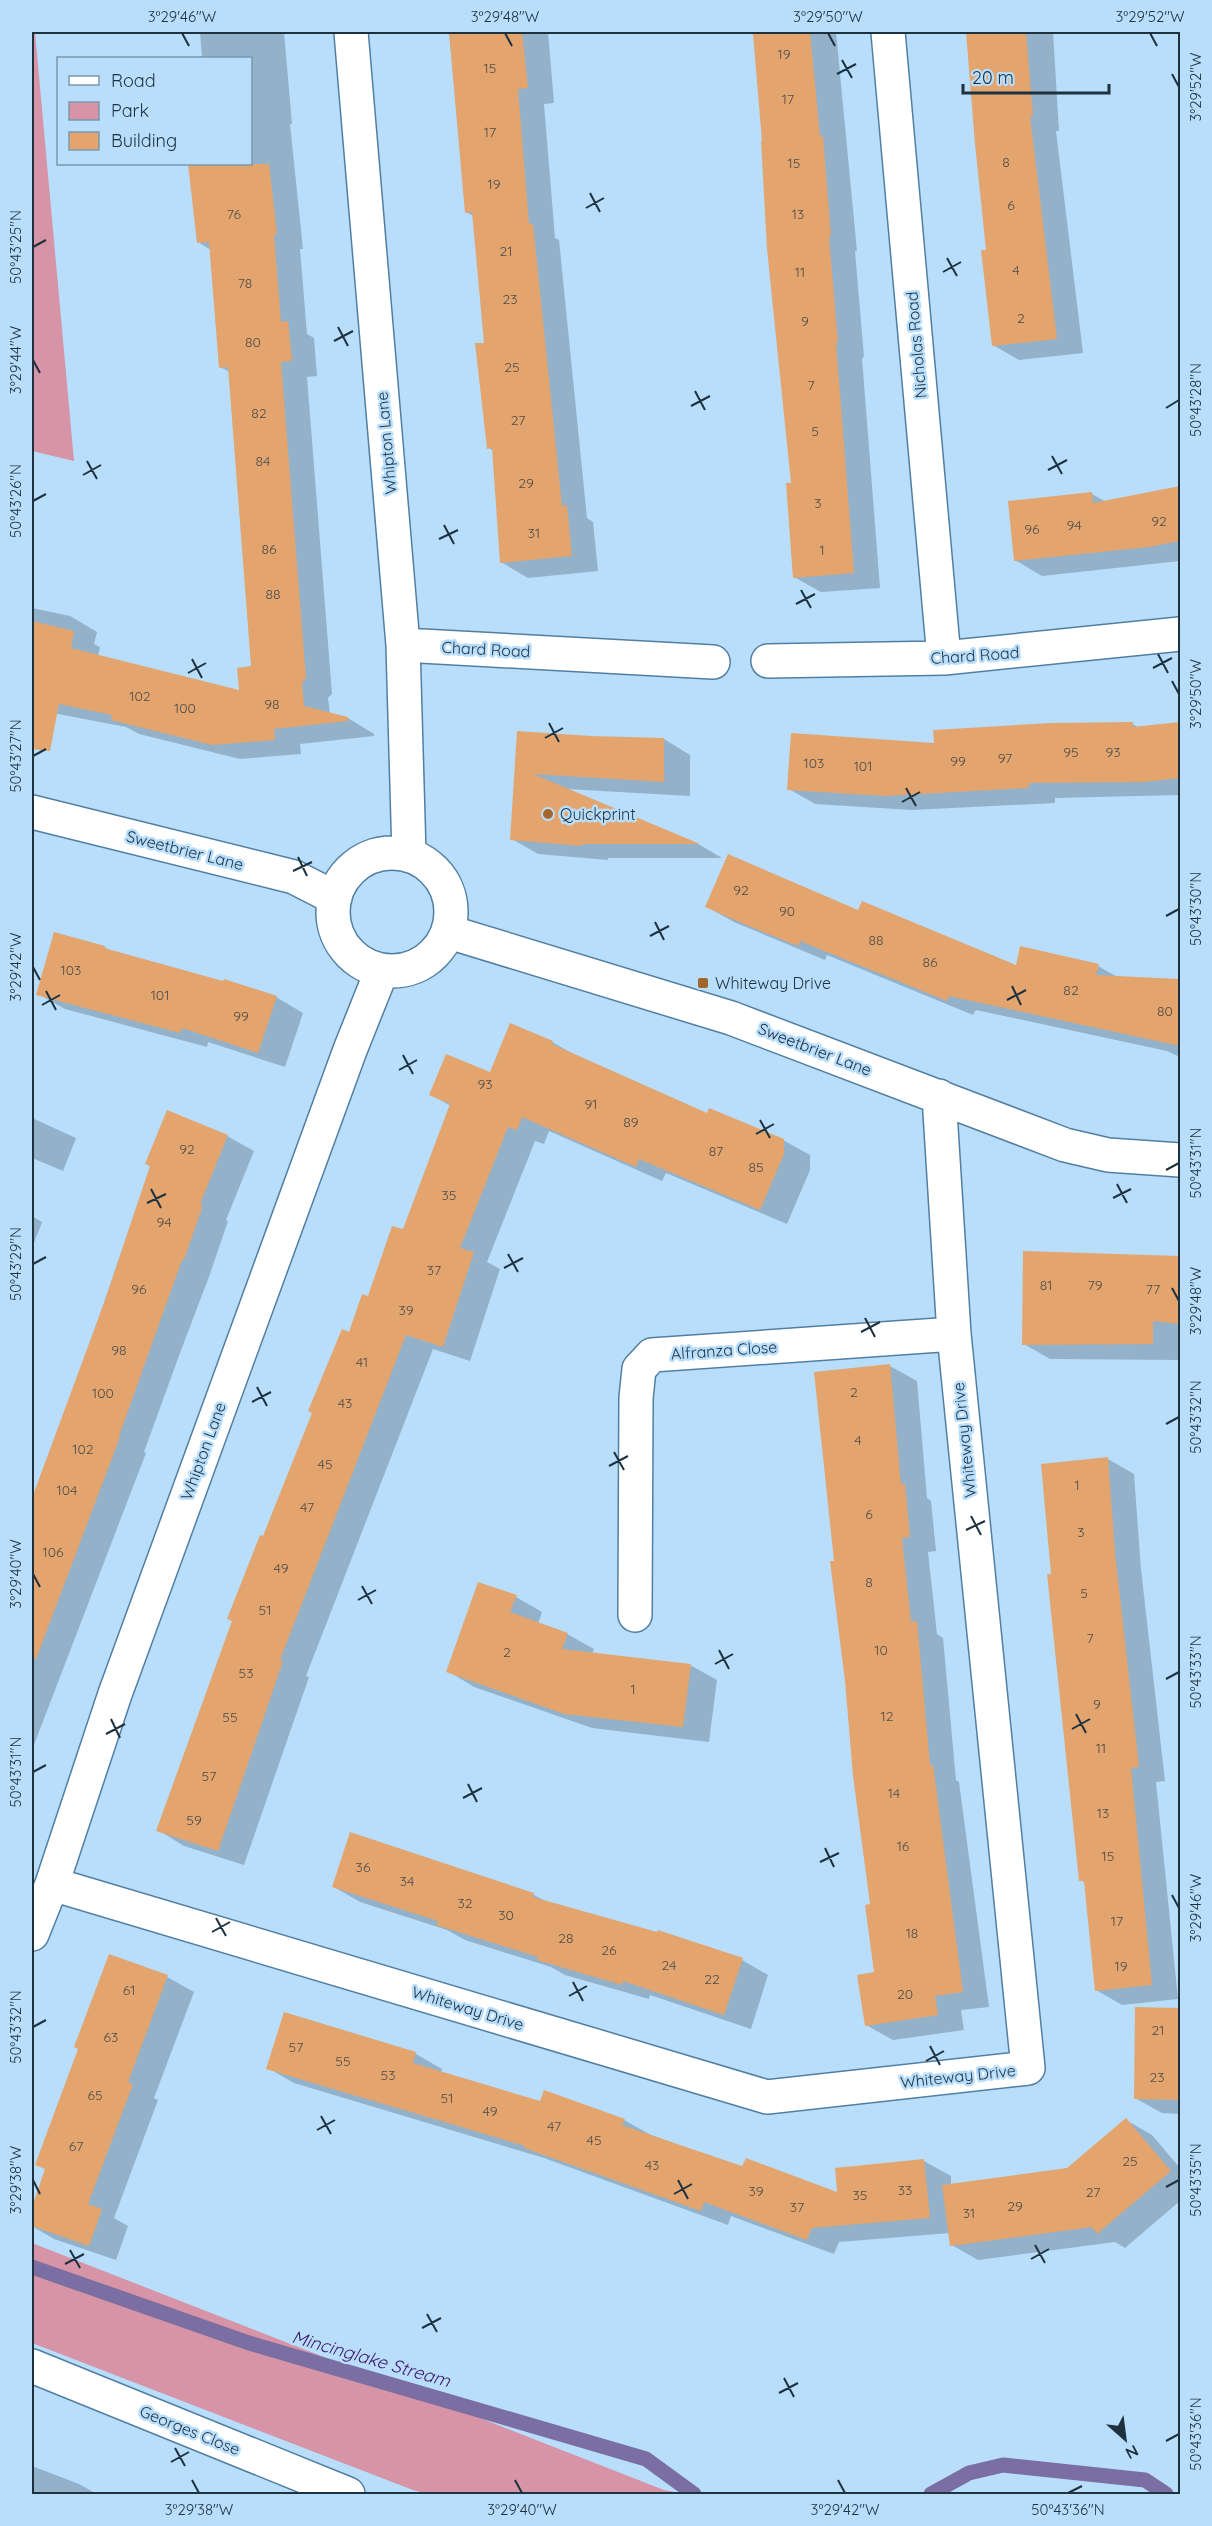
<svg xmlns="http://www.w3.org/2000/svg" width="1212" height="2526" font-family="Quicksand,sans-serif">
<style>
.green{fill:#d694a6}
.shadow{fill:#0003}
.lines{fill:none;stroke-linecap:round;stroke-linejoin:round}
.stream{stroke:#7a6ea2;stroke-width:15}
.building{fill:#e3a46e}
.minor-casing{stroke:#527fa1;stroke-width:36}
.minor{stroke:#fff;stroke-width:33}
.ticks{fill:none;stroke:#1d313f;stroke-width:2}
.poi-dot{fill:#a3662b;stroke:#b8defc;stroke-width:2}
.labels{text-anchor:middle;stroke-width:5;stroke-linejoin:round;paint-order:stroke}
.number-label{font-size:14px;fill:#4e4e4b}
.street-label{font-size:16px;fill:#1d313f;stroke:#b8defc}
.poi-label{font-size:16px;fill:#1d313f;stroke:#b8defc;text-anchor:start}
.water-label{font-size:18px;font-style:italic;fill:#401869;stroke:#b8defc}
.neatline{fill:none;stroke:#1d313f;stroke-width:2}
.ticks-label{font-size:15px;text-anchor:middle;fill:#1d313f}
</style>
<rect width="100%" height="100%" fill="#b8defc"/>
<path class="green" d="M32 32H35L74 461 32 451Z
M32 2243 664 2490 685 2494H428L413 2490 32 2343Z"/>
<path class="shadow" d="M200 32H284L292 124H290L303 249H300L307 334 314 338 317 376 307 377 332 694 328 698 330 714 348 718 374 734V736L300 744 301 754 240 759 139 734 126 727 32 709V608L70 616 97 632 94 644 100 647 98 656 241 691 253 668 230 372 220 367 211 250 198 242 190 164H250V58H202Z
M449 32H548L554 103 544 104 555 238 559 240 587 518 593 522 598 571 528 578 501 562 494 451 489 448 486 344 474 216 466 212Z
M755 32H836L857 251H855L864 357 862 358 880 588 821 592 794 577 793 484Z
M968 32H1053L1059 131H1056L1083 353 1019 360 993 345 988 251Z
M1180 487V561L1042 576 1015 560 1092 494 1106 502Z
M1132 724 1140 728 1180 724V795L1055 798V803L912 810 815 804 789 789 935 744Z
M519 733 591 738 664 739 690 755V796L566 789 700 845 722 858H608V860L538 854 512 839Z
M707 907 859 912 1017 967 1098 966 1119 978 1180 981V1057L1167 1051 976 1010 973 1015 827 955 825 960 734 922Z
M104 947 115 953 276 997 303 1013 285 1067 208 1042 207 1047 65 1009 38 994Z
M552 1042 580 1058 707 1115 783 1140 810 1155V1170L787 1224 666 1173 662 1181 549 1131 544 1144 535 1141 487 1262 500 1269 470 1361 433 1349 306 1676 309 1677 244 1865 184 1846 158 1830 264 1538 350 1334 404 1231 451 1106 431 1095 491 1074Z
M32 1118 76 1138 63 1171 32 1158Z
M227 1136 254 1151 226 1220 228 1221 210 1274 180 1353 144 1452 146 1453 32 1750V1502L64 1419 151 1166Z
M32 1216 42 1222 32 1248Z
M1024 1253 1180 1258V1360L1050 1359 1024 1344Z
M890 1366 917 1381 927 1498 931 1501 936 1551 928 1552 937 1634 943 1638 956 1780 959 1782 989 2007 961 2010 964 2030 893 2040 866 2025 876 1974 872 1906 836 1562Z
M1108 1459 1134 1474 1141 1569 1165 1781 1156 1782 1178 1999 1122 2005 1096 1990 1086 1883 1080 1880 1053 1575Z
M516 1597 542 1612 538 1624 567 1634 594 1649 592 1654 690 1665 717 1680 709 1742 592 1728 474 1687 448 1671Z
M351 1834 534 1895 547 1902 742 1960 768 1975 751 2029 650 1995 649 1999 565 1975 551 1967 465 1940 447 1930 360 1902 334 1887Z
M110 1955 167 1977 194 1992 154 2098 158 2100 114 2218 128 2226 116 2260 54 2239 32 2226V2212Z
M1137 2009 1180 2010V2114L1162 2113 1135 2098Z
M285 2014 416 2054 442 2069 441 2073 541 2103 624 2120 651 2135 743 2168 839 2194 924 2161 951 2176V2185L1067 2169 1126 2120 1152 2135 1180 2168V2201L1125 2248 1115 2242 978 2260 952 2245 950 2233 839 2242 834 2254 731 2216 728 2225 544 2158 294 2083 268 2068Z
M32 2466 79 2484 97 2494H32Z"/>
<g class="lines">
<path class="stream" d="M32 2267 249 2343 646 2459 694 2494
M931 2494 969 2473 1003 2465 1145 2480 1166 2494"/>
</g>
<path class="building" d="M449 32H522L528 88 518 89 529 224H533L562 506 567 505 572 556 500 563 492 448 487 449 475 343H484L472 212 465 213Z
M778 32H810L820 136H823L831 236 829 237 838 343H836L854 573 793 578 786 483H791L767 249 761 141H762L753 34Z
M966 32H1026L1033 116H1030L1057 339 992 346 981 250H986L975 144Z
M188 164H269L277 234 274 235 281 322 288 321 292 361 281 362 306 679 302 682 304 706 348 717V721L274 729 275 740 212 745 111 720 112 715 59 704 50 751 32 749V621L74 631 71 648 239 690 237 668 251 666 228 367 219 368 209 242 197 243Z
M1180 486V541L1149 547 1014 561 1008 501 1092 492 1093 503Z
M1133 722V727L1180 722V778L1144 782 1029 783V788L885 796 787 790 791 733 934 743 933 730 1051 723Z
M517 731 591 736 664 738V782L533 774 700 844H582V846L510 840Z
M728 854 858 910 862 901 1016 965 1020 946 1099 964 1096 975 1180 979V1046L949 996 947 1001 800 941 798 946 751 927 705 907Z
M54 932 105 946 104 948 223 981 224 979 277 996 258 1053 182 1028 180 1033 36 995Z
M510 1023 553 1041 552 1044 707 1113 709 1108 784 1139V1154L760 1210 639 1159 636 1167 522 1117 517 1130 508 1127 460 1248 474 1252 443 1347 406 1335 280 1660 283 1661 218 1851 156 1831 232 1621 227 1619 260 1535 263 1536 312 1413 308 1411 342 1329 349 1332 362 1294 368 1296 392 1226 403 1229 450 1104 429 1095 446 1054 490 1072Z
M167 1110 228 1135 200 1204 203 1205 184 1260H182L154 1338 119 1436 120 1437 36 1659 32 1658V1498L104 1303 150 1166 145 1164Z
M1023 1251 1180 1256V1324L1153 1321V1344L1022 1345Z
M890 1364 901 1484H905L910 1537 902 1538 911 1622 917 1621 930 1765H933L963 1992 935 1996 938 2015 865 2026 857 1975 874 1972 865 1905 870 1904 853 1776 845 1681 830 1561H834L814 1372Z
M1108 1457 1115 1553 1139 1767 1131 1768 1152 1985 1095 1991 1084 1881H1079L1047 1574H1051L1041 1464Z
M478 1582 517 1595 510 1612 568 1633 562 1649 691 1664 683 1727 564 1714 446 1672Z
M350 1832 534 1893 533 1897 657 1932 658 1930 743 1958 724 2015 623 1981 622 1985 537 1960 538 1957 436 1925 438 1921 332 1887Z
M109 1954 168 1975 128 2082 133 2084 88 2204 102 2209 89 2246 32 2226V2207L45 2169 35 2165 78 2049 74 2047Z
M1135 2007 1180 2008V2100L1134 2099Z
M284 2012 416 2052 413 2063 540 2101 544 2090 625 2119 622 2125 680 2145 742 2166 746 2158 837 2192 835 2168 924 2159 930 2218 812 2228 807 2240 704 2202 701 2211 524 2148 525 2146 266 2069Z
M1126 2118 1171 2171 1097 2234 1092 2227 950 2246 942 2185 1067 2168Z"/>
<g class="lines">
<defs>
<path id="minor" d="M351 32 403 645 409 855
M888 32 944 658
M403 645 713 662
M768 661 944 658 1180 634
M32 812 294 877 335 898
M333 912a59 59 0 1 1 118 0a59 59 0 1 1-118 0Z
M449 932 731 1018 1065 1145 1108 1155 1180 1160
M635 1615 636 1398 639 1369 652 1355 954 1334
M52 1884 767 2097 1028 2068 954 1334 939 1096
M32 1934 52 1884 115 1694 350 1050 382 970
M32 2366 348 2494"/>
</defs>
<use href="#minor" class="minor-casing"/>
<use href="#minor" class="minor"/>
</g>
<path class="ticks" d="M182 33 189 46M505 33 512 46M828 33 835 46M1150 33 1157 46M842 60 852 78M837 74 856 64M1172 74 1179 87M590 193 600 212M586 208 604 198M33 247 46 240M947 258 957 276M943 272 961 262M338 327 348 346M334 341 353 331M33 360 40 373M695 391 705 410M691 406 710 396M1166 408 1179 400M1052 456 1062 474M87 461 97 479M1048 470 1067 460M83 475 101 465M33 501 46 494M444 525 454 544M439 539 458 530M801 590 811 608M796 604 815 594M1158 654 1168 673M192 659 202 678M1153 668 1172 658M188 673 206 663M1172 681 1179 694M549 723 559 742M545 738 563 728M33 756 46 749M906 788 916 806M902 802 920 792M298 857 307 876M293 871 312 862M1166 916 1179 909M655 922 664 940M650 936 669 926M33 967 40 980M1012 986 1021 1005M46 991 56 1010M1007 1000 1026 990M42 1005 60 995M403 1055 413 1074M399 1070 417 1060M760 1120 770 1138M756 1134 774 1124M1166 1170 1179 1163M1117 1184 1127 1203M151 1189 161 1208M1113 1198 1131 1189M147 1203 166 1194M508 1254 518 1272M33 1264 46 1257M504 1268 523 1258M1172 1288 1179 1301M865 1318 875 1337M861 1332 880 1322M257 1387 267 1406M252 1402 271 1392M1166 1424 1179 1417M614 1452 624 1470M609 1466 628 1456M971 1516 981 1535M966 1530 985 1521M33 1574 40 1587M362 1586 372 1604M358 1600 376 1590M719 1650 729 1669M715 1664 733 1654M1166 1679 1179 1672M1076 1714 1086 1733M111 1719 120 1738M1072 1729 1090 1719M106 1734 125 1724M33 1772 46 1765M468 1784 477 1802M463 1798 482 1788M825 1848 834 1867M820 1862 839 1853M1172 1895 1179 1908M216 1918 226 1936M212 1932 230 1922M573 1982 583 2001M569 1996 587 1986M33 2027 46 2020M930 2046 940 2065M926 2061 944 2051M321 2116 331 2134M317 2130 335 2120M33 2180 40 2194M678 2180 688 2199M1166 2187 1179 2180M674 2194 692 2184M1035 2245 1045 2263M70 2250 80 2268M1031 2259 1049 2249M65 2264 84 2254M427 2314 437 2332M422 2328 441 2318M784 2378 794 2397M779 2393 798 2383M1166 2441 1179 2434M175 2448 185 2466M171 2462 189 2452M192 2480 199 2493M515 2480 522 2493M838 2480 845 2493M1068 2493 1082 2486"/>
<g class="poi-dot">
<circle cx="548" cy="814" r="6"/>
<rect x="697" y="977" width="12" height="12" rx="3"/>
</g>
<g class="labels">
<g class="number-label">
<text x="784" y="59">19</text>
<text x="490" y="73">15</text>
<text x="788" y="104">17</text>
<text x="490" y="137">17</text>
<text x="1006" y="167">8</text>
<text x="794" y="168">15</text>
<text x="494" y="189">19</text>
<text x="1011" y="210">6</text>
<text x="234" y="219">76</text>
<text x="798" y="219">13</text>
<text x="506" y="256">21</text>
<text x="1016" y="275">4</text>
<text x="800" y="277">11</text>
<text x="245" y="288">78</text>
<text x="510" y="304">23</text>
<text x="1021" y="323">2</text>
<text x="805" y="326">9</text>
<text x="253" y="347">80</text>
<text x="512" y="372">25</text>
<text x="811" y="390">7</text>
<text x="259" y="418">82</text>
<text x="518" y="425">27</text>
<text x="815" y="436">5</text>
<text x="263" y="466">84</text>
<text x="526" y="488">29</text>
<text x="818" y="508">3</text>
<text x="1159" y="526">92</text>
<text x="1074" y="530">94</text>
<text x="1032" y="534">96</text>
<text x="534" y="538">31</text>
<text x="269" y="554">86</text>
<text x="822" y="555">1</text>
<text x="273" y="599">88</text>
<text x="140" y="701">102</text>
<text x="272" y="709">98</text>
<text x="185" y="713">100</text>
<text x="1071" y="757">95</text>
<text x="1113" y="757">93</text>
<text x="1005" y="763">97</text>
<text x="958" y="766">99</text>
<text x="814" y="768">103</text>
<text x="863" y="771">101</text>
<text x="741" y="895">92</text>
<text x="787" y="916">90</text>
<text x="876" y="945">88</text>
<text x="930" y="967">86</text>
<text x="71" y="975">103</text>
<text x="1071" y="995">82</text>
<text x="160" y="1000">101</text>
<text x="1165" y="1016">80</text>
<text x="241" y="1021">99</text>
<text x="485" y="1089">93</text>
<text x="591" y="1109">91</text>
<text x="631" y="1127">89</text>
<text x="187" y="1154">92</text>
<text x="716" y="1156">87</text>
<text x="756" y="1172">85</text>
<text x="449" y="1200">35</text>
<text x="164" y="1227">94</text>
<text x="434" y="1275">37</text>
<text x="1046" y="1290">81</text>
<text x="1095" y="1290">79</text>
<text x="139" y="1294">96</text>
<text x="1153" y="1294">77</text>
<text x="406" y="1315">39</text>
<text x="119" y="1355">98</text>
<text x="362" y="1367">41</text>
<text x="854" y="1397">2</text>
<text x="103" y="1398">100</text>
<text x="345" y="1408">43</text>
<text x="858" y="1445">4</text>
<text x="83" y="1454">102</text>
<text x="325" y="1469">45</text>
<text x="1077" y="1490">1</text>
<text x="67" y="1495">104</text>
<text x="307" y="1512">47</text>
<text x="869" y="1519">6</text>
<text x="1081" y="1537">3</text>
<text x="53" y="1557">106</text>
<text x="281" y="1573">49</text>
<text x="869" y="1587">8</text>
<text x="1084" y="1598">5</text>
<text x="265" y="1615">51</text>
<text x="1090" y="1643">7</text>
<text x="881" y="1655">10</text>
<text x="507" y="1657">2</text>
<text x="246" y="1678">53</text>
<text x="633" y="1694">1</text>
<text x="1097" y="1709">9</text>
<text x="887" y="1721">12</text>
<text x="230" y="1722">55</text>
<text x="1101" y="1753">11</text>
<text x="209" y="1781">57</text>
<text x="894" y="1798">14</text>
<text x="1103" y="1818">13</text>
<text x="194" y="1825">59</text>
<text x="903" y="1851">16</text>
<text x="1108" y="1861">15</text>
<text x="363" y="1872">36</text>
<text x="407" y="1886">34</text>
<text x="465" y="1908">32</text>
<text x="506" y="1920">30</text>
<text x="1117" y="1926">17</text>
<text x="912" y="1938">18</text>
<text x="566" y="1943">28</text>
<text x="609" y="1955">26</text>
<text x="669" y="1970">24</text>
<text x="1121" y="1971">19</text>
<text x="712" y="1984">22</text>
<text x="129" y="1995">61</text>
<text x="905" y="1999">20</text>
<text x="1158" y="2035">21</text>
<text x="111" y="2042">63</text>
<text x="296" y="2052">57</text>
<text x="343" y="2066">55</text>
<text x="388" y="2080">53</text>
<text x="1157" y="2082">23</text>
<text x="95" y="2100">65</text>
<text x="447" y="2103">51</text>
<text x="490" y="2116">49</text>
<text x="554" y="2131">47</text>
<text x="594" y="2145">45</text>
<text x="76" y="2151">67</text>
<text x="1130" y="2166">25</text>
<text x="652" y="2170">43</text>
<text x="905" y="2195">33</text>
<text x="756" y="2196">39</text>
<text x="1093" y="2197">27</text>
<text x="860" y="2200">35</text>
<text x="1015" y="2211">29</text>
<text x="797" y="2212">37</text>
<text x="969" y="2218">31</text>
</g>
<g class="street-label">
<text transform="translate(916 345) rotate(-95)" y="6">Nicholas Road</text>
<text transform="translate(386 443) rotate(-95)" y="6">Whipton Lane</text>
<text transform="translate(486 649) rotate(3)" y="6">Chard Road</text>
<text transform="translate(975 655) rotate(-4)" y="6">Chard Road</text>
<text transform="translate(185 850) rotate(14)" y="6">Sweetbrier Lane</text>
<text transform="translate(815 1049) rotate(21)" y="6">Sweetbrier Lane</text>
<text transform="translate(724 1350) rotate(-4)" y="6">Alfranza Close</text>
<text transform="translate(964 1440) rotate(-96)" y="6">Whiteway Drive</text>
<text transform="translate(203 1451) rotate(-70)" y="6">Whipton Lane</text>
<text transform="translate(468 2008) rotate(17)" y="6">Whiteway Drive</text>
<text transform="translate(958 2076) rotate(-6)" y="6">Whiteway Drive</text>
<text transform="translate(190 2430) rotate(22)" y="6">Georges Close</text>
</g>
<g class="poi-label">
<text x="560" y="820">Quickprint</text>
<text x="715" y="989">Whiteway Drive</text>
</g>
<g class="water-label">
<text transform="translate(371 2359) rotate(16)" y="6">Mincinglake Stream</text>
</g>
</g>
<rect width="1212" height="2526" fill="none" stroke="#b8defc" stroke-width="66"/>
<rect x="57" y="57" width="195" height="108" fill="#b8defc" stroke="#7a99b0" stroke-width="1.5"/>
<rect x="69" y="76" width="30" height="9" fill="#ffffff" stroke="#7a99b0" stroke-width="1.5"/>
<text x="111" y="87" font-size="18" fill="#1d313f">Road</text>
<rect x="69" y="102" width="30" height="18" fill="#d694a6" stroke="#7a99b0" stroke-width="1.5"/>
<text x="111" y="117" font-size="18" fill="#1d313f">Park</text>
<rect x="69" y="132" width="30" height="18" fill="#e3a46e" stroke="#7a99b0" stroke-width="1.5"/>
<text x="111" y="147" font-size="18" fill="#1d313f">Building</text>
<g transform="translate(1125 2439) rotate(152)" stroke="#b8defc" stroke-width="4.5" paint-order="stroke">
<path d="M0-4.5L10 22L0 15L-10 22Z" fill="#1d313f"/>
<text y="-9" font-size="16" font-weight="bold" text-anchor="middle" fill="#1d313f">N</text>
</g>
<path d="M963 84v9h146v-9" fill="none" stroke="#1d313f" stroke-width="3"/>
<text x="972" y="84" font-size="18" fill="#1d313f" stroke="#b8defc" stroke-width="4.5" paint-order="stroke">20 m</text>
<rect x="33" y="33" width="1146" height="2460" class="neatline"/>
<g class="ticks-label">
<text x="182" y="22">3°29'46"W</text>
<text x="505" y="22">3°29'48"W</text>
<text x="828" y="22">3°29'50"W</text>
<text x="1150" y="22">3°29'52"W</text>
<text transform="translate(1196 87) rotate(-90)" y="5">3°29'52"W</text>
<text transform="translate(16 247) rotate(-90)" y="5">50°43'25"N</text>
<text transform="translate(16 360) rotate(-90)" y="5">3°29'44"W</text>
<text transform="translate(1196 400) rotate(-90)" y="5">50°43'28"N</text>
<text transform="translate(16 501) rotate(-90)" y="5">50°43'26"N</text>
<text transform="translate(1196 694) rotate(-90)" y="5">3°29'50"W</text>
<text transform="translate(16 756) rotate(-90)" y="5">50°43'27"N</text>
<text transform="translate(1196 909) rotate(-90)" y="5">50°43'30"N</text>
<text transform="translate(16 967) rotate(-90)" y="5">3°29'42"W</text>
<text transform="translate(1196 1163) rotate(-90)" y="5">50°43'31"N</text>
<text transform="translate(16 1264) rotate(-90)" y="5">50°43'29"N</text>
<text transform="translate(1196 1301) rotate(-90)" y="5">3°29'48"W</text>
<text transform="translate(1196 1417) rotate(-90)" y="5">50°43'32"N</text>
<text transform="translate(16 1574) rotate(-90)" y="5">3°29'40"W</text>
<text transform="translate(1196 1672) rotate(-90)" y="5">50°43'33"N</text>
<text transform="translate(16 1772) rotate(-90)" y="5">50°43'31"N</text>
<text transform="translate(1196 1908) rotate(-90)" y="5">3°29'46"W</text>
<text transform="translate(16 2027) rotate(-90)" y="5">50°43'32"N</text>
<text transform="translate(1196 2180) rotate(-90)" y="5">50°43'35"N</text>
<text transform="translate(16 2180) rotate(-90)" y="5">3°29'38"W</text>
<text transform="translate(1196 2434) rotate(-90)" y="5">50°43'36"N</text>
<text x="199" y="2515">3°29'38"W</text>
<text x="522" y="2515">3°29'40"W</text>
<text x="845" y="2515">3°29'42"W</text>
<text x="1068" y="2515">50°43'36"N</text>
</g>
</svg>
